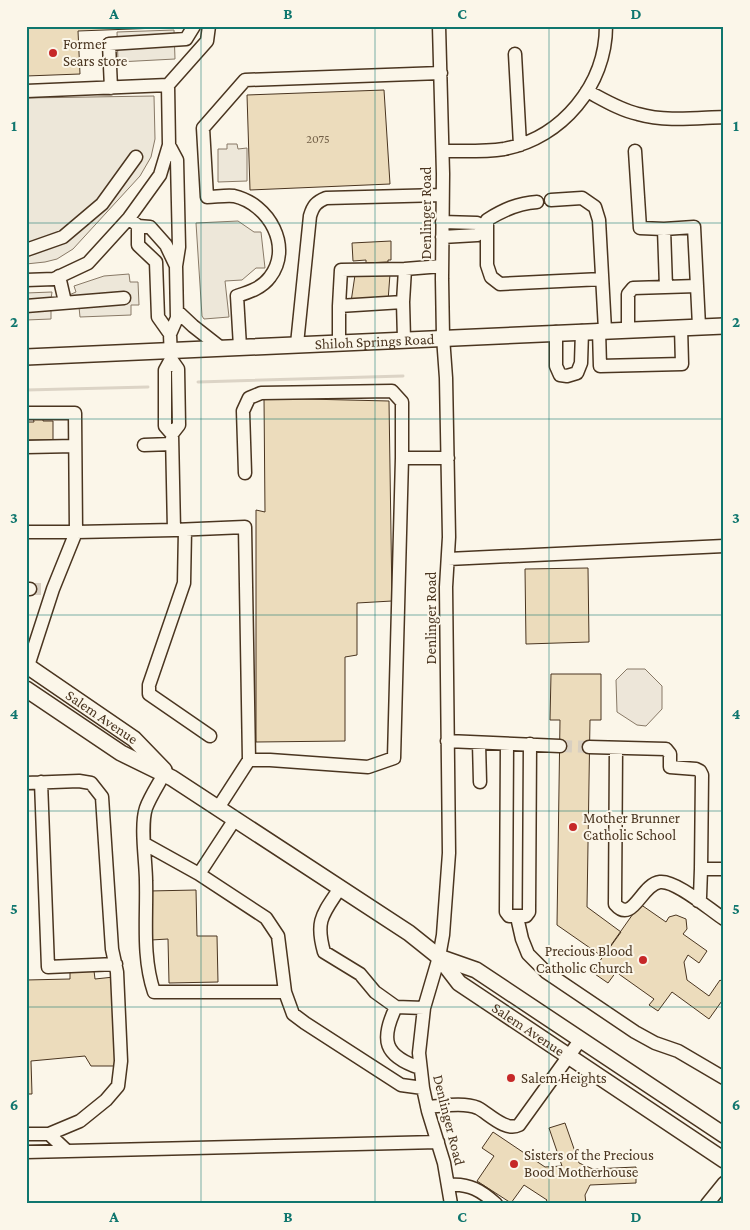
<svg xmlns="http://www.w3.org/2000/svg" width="750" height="1230" font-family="'Crimson Pro',serif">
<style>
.green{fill:#ede6d9;stroke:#887966}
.parking{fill:#ede7d9;stroke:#887966}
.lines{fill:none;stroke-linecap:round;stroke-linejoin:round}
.stream{stroke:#dcd4c6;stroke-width:3}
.building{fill:#ecdcbc;stroke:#4a3520}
.minor-tunnel{stroke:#d8cfc1;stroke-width:12;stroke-dasharray:12 6;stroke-linecap:butt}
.minor-casing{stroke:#4a3520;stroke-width:15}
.major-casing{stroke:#4a3520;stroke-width:18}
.minor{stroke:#fbf6e9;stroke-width:12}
.major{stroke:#fbf6e9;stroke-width:15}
.grid{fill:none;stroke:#0f766e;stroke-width:1;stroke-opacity:0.55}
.poi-dot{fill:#c62828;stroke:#fbf6e9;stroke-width:2}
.labels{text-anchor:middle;stroke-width:4;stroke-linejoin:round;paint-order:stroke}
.number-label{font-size:12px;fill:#725f47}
.poi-label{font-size:15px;fill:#4a3520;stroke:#fbf6e9;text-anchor:start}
.street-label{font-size:15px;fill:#4a3520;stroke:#fbf6e9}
.neatline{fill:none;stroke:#0f766e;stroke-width:2}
.grid-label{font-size:16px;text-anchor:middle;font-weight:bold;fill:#0f766e}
</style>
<rect width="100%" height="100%" fill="#fbf6e9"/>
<path class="green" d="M627 669H645L662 686V709L646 726 637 725 617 712 616 680Z"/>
<path class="parking" d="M174 30 175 59 118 62 117 32Z
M154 96 155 139 151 157 140 176 73 249 57 259 45 262 26 264V98Z
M227 144H237L238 149 247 148V181L218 182V149H227Z
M238 221 254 232H261L265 268H256L242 280 225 281 229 317 204 319 202 316 196 223Z
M129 274 130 282H138L139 305H131V315L80 317 79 307 51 308V319L26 320V293L52 292 51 299 55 301 76 292 74 286 104 276Z"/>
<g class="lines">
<path class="stream" d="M198 382 403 376
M26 390 148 387"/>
</g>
<path class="building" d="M26 26H185V27L78 31 80 74 26 76Z
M384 90 390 184 250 190 247 95Z
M391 241V260H388V262L366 263V260L353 261 352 243Z
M390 274 388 301 351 302 355 275Z
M264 398 389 401 392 601 357 603V655L345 657V741L256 742V510L265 512Z
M43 416V421H53V440H26V422H34L33 417Z
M588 568 589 642 526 644 525 569Z
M551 674H601V720H590L587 907 621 932 603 957 557 925 560 720H550Z
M196 890 197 936H217L218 982 169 983 168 939 151 940 149 891Z
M640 904 666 922 669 917 676 915 686 919 687 929 683 934 707 951 699 963 688 955 684 962 687 980 709 996 720 980 724 983V998L709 1019 672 992 658 1011 649 1005 654 999 616 972 608 983 592 972Z
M70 971H94L95 979 114 977 115 1066H91L85 1056 31 1061 32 1094H26V980L70 979Z
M565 1123 579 1163 593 1169 636 1167V1183L590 1185 585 1195 586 1204H544L547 1200 524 1185 511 1203 477 1181 494 1156 482 1148 493 1132 545 1167 562 1166 549 1128Z"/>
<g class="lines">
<path class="minor-tunnel" d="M30 589H41
M560 746 589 747"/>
<defs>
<path id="minor" d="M439 26 443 174 442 279 443 337 446 378 449 537 446 587 449 853 443 935 439 957 424 1008 419 1053 423 1088 428 1111 444 1163 451 1204
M515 54 520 145
M111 88 109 44 186 39 194 26
M26 91 168 85
M587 91C604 100 620 110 638 114 666 122 695 118 724 117
M169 145 177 160 179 247 176 266
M443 151C463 151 484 152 504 149 562 138 606 85 606 26
M635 151 640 228 664 229 666 287
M551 200 582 198 595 207 599 220 605 330
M537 202C518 203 503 210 487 220V265L491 277 500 284 602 279
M129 218 138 226 150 227 166 245 176 266 177 318 170 334 171 359 165 370V426L172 434 179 425 178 369 171 359
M442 222 477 223 486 228
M138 226V245L156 262 158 317 170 334
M664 229 694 227 697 286
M442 237 477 235 486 228
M26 250 63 237 102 204 136 157
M59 276 65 302
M26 280 54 279 88 263 129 218 160 175 169 145 168 85 207 41 209 26
M403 302 405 269 442 266
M26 306 124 298
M339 306 341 270 405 269
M177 311 193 326 221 348
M628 329V294L633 288 697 286 699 326
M599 330 600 366 682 364 681 327
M556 332V366L560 375 567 376 577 373 581 363 582 331
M339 342V306L403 302 404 339
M297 344 310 216C313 206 316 202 326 198L442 195
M240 347 237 296C249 292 262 288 270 277 293 247 269 204 234 196 226 195 215 197 207 197L203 128 245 80 441 73
M26 413H75L76 532H26
M144 445 172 444
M26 447 75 446
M245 473 243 411 249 398 261 393 392 391 402 402V458H448
M174 530 245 527 249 760
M185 530 184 583 149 685V694L210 736
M448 559 724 546
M26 589H30
M28 666 53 589 76 532 174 530 172 434
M447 741 560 746
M479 743 480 782
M507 744 506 912 509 916H526L529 912 530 744
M589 747 666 749 670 754V767L696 769 700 771 702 775 701 869H724
M616 748 615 904C633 925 641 884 660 882 676 880 710 910 724 919
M41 782 48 967 116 964
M26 783 79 781 91 783 102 797 112 949 117 972 121 1061 118 1086 106 1100 80 1121 49 1134
M218 808 249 760H270L368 767 394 758 402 458
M145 844 199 874 266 918 278 936 285 992H154C142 956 147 919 146 881 146 862 140 826 146 808 150 797 158 785 164 774
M199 874 235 819
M340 888C323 914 315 920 324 952L360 974 375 992 396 1007 424 1008
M698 901 700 897 701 869
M517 917 522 939 528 954 546 972 635 1032 655 1043 678 1051 724 1078
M285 992 293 1014 305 1023 401 1085 423 1088
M396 1007C380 1040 384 1056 420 1068
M427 1107C442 1106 464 1102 478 1108 489 1114 506 1132 519 1125L581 1039
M26 1134H49L67 1151
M26 1152 438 1142
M449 1185C469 1183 482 1191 496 1204
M707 1204 724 1183"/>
<g id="major">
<path id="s1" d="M26 357 724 326"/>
<path id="s2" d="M26 665 134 739 164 770"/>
<path id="s3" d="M26 689 121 753 172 778 409 933 439 957 459 983 724 1160"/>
<path d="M439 957 476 970 724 1135"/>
</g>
</defs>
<use href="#minor" class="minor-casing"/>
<use href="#major" class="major-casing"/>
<use href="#minor" class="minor"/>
<use href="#major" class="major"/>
</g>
<path class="grid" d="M201 26V1204M375 26V1204M549 26V1204M26 223H724M26 419H724M26 615H724M26 811H724M26 1007H724"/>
<g class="poi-dot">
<circle cx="53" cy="53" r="5"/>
<circle cx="573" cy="827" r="5"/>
<circle cx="643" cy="960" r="5"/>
<circle cx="511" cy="1078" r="5"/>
<circle cx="514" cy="1164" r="5"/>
</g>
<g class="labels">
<g class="number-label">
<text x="318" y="143">2075</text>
</g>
<g class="poi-label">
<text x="63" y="49">Former<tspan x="63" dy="17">Sears store</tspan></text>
<text x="583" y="823">Mother Brunner<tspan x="583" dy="17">Catholic School</tspan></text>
<text x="633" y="956" text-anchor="end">Precious Blood<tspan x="633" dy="17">Catholic Church</tspan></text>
<text x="521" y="1083">Salem Heights</text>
<text x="524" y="1160">Sisters of the Precious<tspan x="524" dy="17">Bood Motherhouse</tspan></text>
</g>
<g class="street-label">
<text transform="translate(426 213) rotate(-90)" y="5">Denlinger Road</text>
<text dy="5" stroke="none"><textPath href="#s1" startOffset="349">Shiloh Springs Road</textPath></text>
<text transform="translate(431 618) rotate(-90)" y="5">Denlinger Road</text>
<text dy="5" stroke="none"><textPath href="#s2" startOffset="92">Salem Avenue</textPath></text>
<text dy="5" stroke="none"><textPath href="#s3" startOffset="609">Salem Avenue</textPath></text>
<text transform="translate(449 1120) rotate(76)" y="5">Denlinger Road</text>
</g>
</g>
<rect width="750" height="1230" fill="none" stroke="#fbf6e9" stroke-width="55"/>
<rect x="28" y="28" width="694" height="1174" class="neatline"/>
<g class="grid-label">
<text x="114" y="19">A</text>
<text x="288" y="19">B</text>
<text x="462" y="19">C</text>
<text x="636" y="19">D</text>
<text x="14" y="131">1</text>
<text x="736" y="131">1</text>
<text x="14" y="327">2</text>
<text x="736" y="327">2</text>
<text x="14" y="523">3</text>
<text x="736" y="523">3</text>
<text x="14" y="719">4</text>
<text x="736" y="719">4</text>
<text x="14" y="914">5</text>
<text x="736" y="914">5</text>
<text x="14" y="1110">6</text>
<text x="736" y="1110">6</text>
<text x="114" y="1222">A</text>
<text x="288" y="1222">B</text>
<text x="462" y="1222">C</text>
<text x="636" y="1222">D</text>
</g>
</svg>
